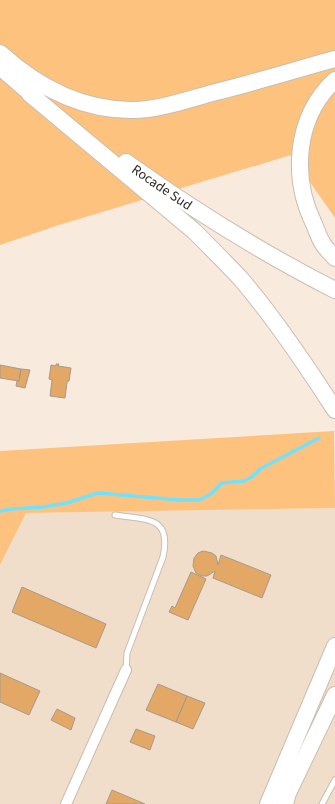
<svg xmlns="http://www.w3.org/2000/svg" width="335" height="804" font-family="'Source Sans 3',sans-serif">
<style>
.built{fill:#f0deca}
.green{fill:#fec27f}
.lines{fill:none;stroke-linecap:round;stroke-linejoin:round}
.stream{stroke:#71e1fd;stroke-width:3.5}
.building{fill:#e3a865;stroke:#a69a8d}
.service-casing{stroke:#c9bdaf;stroke-width:7}
.minor-casing{stroke:#c9bdaf;stroke-width:12}
.primary-casing{stroke:#c9bdaf;stroke-width:18}
.service{stroke:#fff;stroke-width:5}
.minor{stroke:#fff;stroke-width:10}
.primary{stroke:#fff;stroke-width:16}
.labels{text-anchor:middle;stroke-width:3;stroke-linejoin:round;paint-order:stroke}
.street-label{font-size:14px;fill:#2f2a25;stroke:#fef9f4}
</style>
<rect width="100%" height="100%" fill="#f8eadd"/>
<path class="built" d="M335 508V804H0V565L26 513Z"/>
<path class="green" d="M0 0H335V218L291 155 59 225 0 245Z
M334 431 335 508 26 513 0 565V451Z"/>
<g class="lines">
<path class="stream" d="M0 511 11 509 43 507 67 503 98 493 180 500H199L211 494 222 483 244 481 252 477 260 469 319 438"/>
</g>
<path class="building" d="M56 364H59L58 366 71 368 69 381 67 382 65 398 50 396 52 380 49 379 51 365 56 366Z
M0 365 21 369 19 381 0 378Z
M21 369 30 370 25 388 16 386 17 381H19Z
M203 551 212 553 216 556 218 565 221 555 271 575 262 598 213 578 215 571 207 576H202L196 573 193 566 194 558 198 553Z
M191 572 206 579 188 620 169 612 172 606 175 608Z
M22 587 106 624 96 648 12 612Z
M0 673 40 691 29 715 0 702Z
M158 684 187 696 176 722 146 710Z
M187 696 205 703 193 729 176 722Z
M57 709 75 718 71 730 51 720Z
M136 729 155 736 150 750 130 742Z
M112 790 145 804H106Z"/>
<g class="lines">
<defs>
<path id="service" d="M115 515C147 520 172 516 163 557L127 653 126 670
M322 804 335 780"/>
<path id="minor" d="M66 804 126 670"/>
<g id="primary">
<path d="M0 53C41 90 91 115 148 109 171 106 193 98 216 92 256 82 295 70 335 59"/>
<path d="M0 67 38 100"/>
<path d="M335 80C295 117 291 177 314 224 317 231 319 238 323 244 326 249 331 253 335 258"/>
<path d="M30 94 194 231C210 247 226 263 241 279 276 320 306 365 335 410"/>
<path id="s1" d="M126 162C192 209 262 253 335 290"/>
<path d="M268 804 335 646"/>
<path d="M285 804 288 793 335 695"/>
</g>
</defs>
<use href="#service" class="service-casing"/>
<use href="#minor" class="minor-casing"/>
<use href="#primary" class="primary-casing"/>
<use href="#service" class="service"/>
<use href="#minor" class="minor"/>
<use href="#primary" class="primary"/>
</g>
<g class="labels">
<g class="street-label">
<text dy="5" stroke="none"><textPath href="#s1" startOffset="44">Rocade Sud</textPath></text>
</g>
</g>
</svg>
